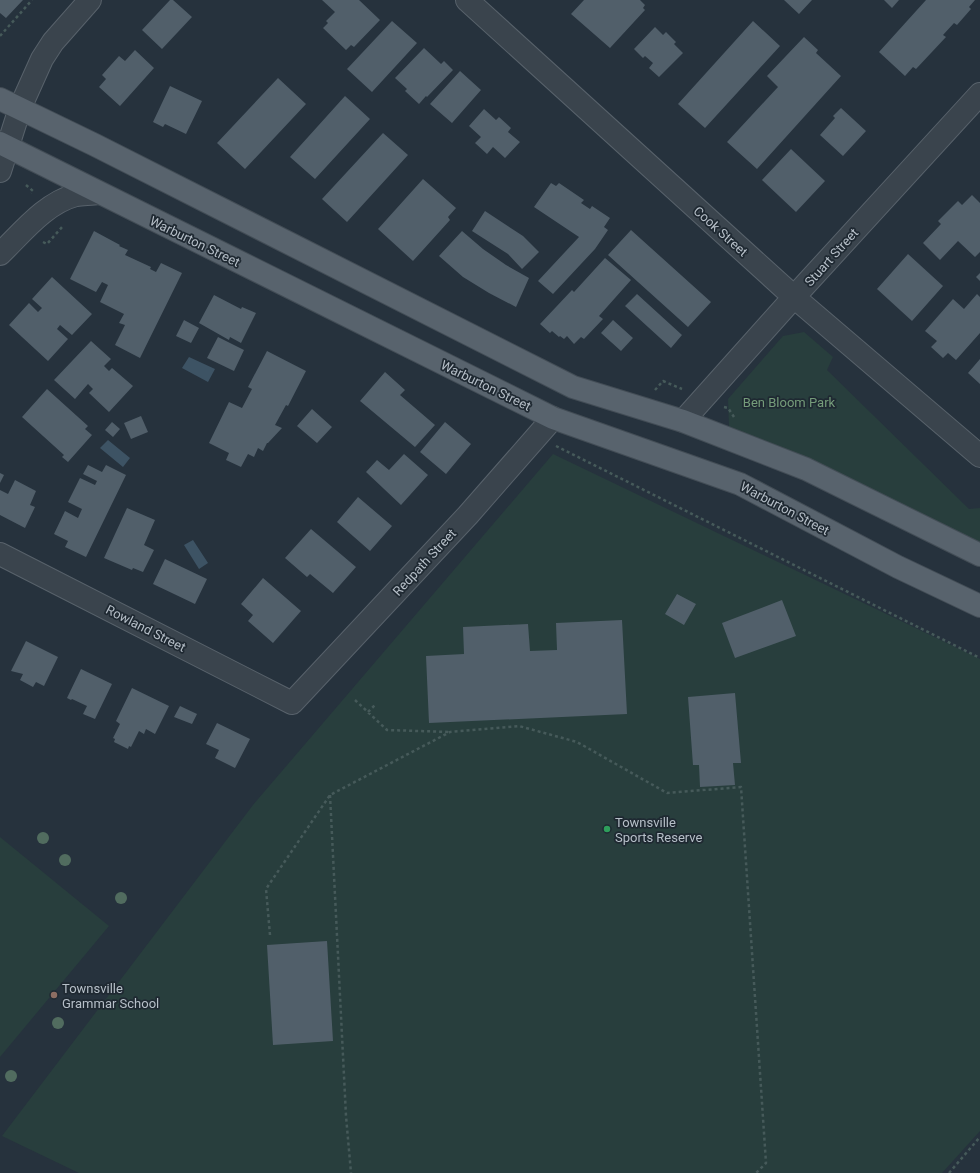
<svg xmlns="http://www.w3.org/2000/svg" width="980" height="1173" font-family="Roboto,sans-serif">
<style>
.green{fill:#283e3d}
.water{fill:#3d5364}
.building{fill:#515f6a}
.lines{fill:none;stroke-linecap:round;stroke-linejoin:round}
.minor-casing{stroke:#58626b;stroke-width:24}
.major-casing{stroke:#434d56;stroke-width:24}
.path{stroke:#465a5a;stroke-width:2.5;stroke-dasharray:3 3;stroke-linecap:butt}
.minor{stroke:#3a444d;stroke-width:22}
.major{stroke:#58636d;stroke-width:22}
.tree{fill:#516c5f}
.leisure-dot{fill:#2e9e5b;stroke:#1f2932;stroke-width:1.5}
.education-dot{fill:#8d6e63;stroke:#1f2932;stroke-width:1.5}
.labels{text-anchor:middle;stroke-width:3.5;stroke-linejoin:round;paint-order:stroke}
.street-label{font-size:13px;fill:#b6bfc8;stroke:#1f2932}
.park-label{font-size:13px;fill:#759c7a;stroke:#1f2932}
.poi-label{font-size:13px;fill:#b6bfc8;stroke:#1f2932;text-anchor:start}
</style>
<rect width="100%" height="100%" fill="#26323d"/>
<path class="green" d="M804 332 833 357 827 370 969 509 980 508V546L729 427 728 399 783 336Z
M553 454 980 659V1131L942 1173H79L2 1136 253 805Z
M0 837 109 926 0 1057Z"/>
<path class="water" d="M189 357 215 369 208 382 182 368Z
M108 440 130 458 123 467 100 448Z
M193 540 208 563 199 569 184 545Z"/>
<path class="building" d="M0 0H23L6 18 0 13Z
M170 0H173L192 17 162 49 142 30Z
M322 0H359L380 20 354 47 351 45 346 50 323 28 328 23 326 21 335 12Z
M584 0H640L645 5 643 8 645 10 610 48 571 14Z
M784 0H812L799 14Z
M884 0H899L892 8Z
M926 0H975L969 7 971 9 957 25 954 23 943 35 946 37 916 69 913 67 905 76 879 52Z
M392 21 417 43 372 92 347 69Z
M753 21 780 46 705 128 678 104Z
M655 27 663 35 666 32 676 42 674 44 683 53 659 77 649 68 653 63 645 56 643 58 634 49Z
M804 37 818 50 816 53 841 76 757 169 727 142 778 87 767 76Z
M424 48 441 64 444 61 453 70 427 97 426 96 419 104 405 91 407 89 395 78Z
M135 50 154 68 120 106 99 87 106 79 102 75 119 56 125 61Z
M460 71 481 90 452 123 430 104Z
M278 78 306 104 245 169 217 143Z
M170 86 202 101 186 134 165 124 163 127 153 122Z
M345 96 370 119 315 179 290 157Z
M841 108 866 131 843 156 820 135 835 118 833 116Z
M484 109 496 120 499 117 511 128 508 132 520 142 505 158 493 147 487 154 475 143 481 137 469 126Z
M383 133 408 155 347 222 322 199Z
M791 149 825 181 796 212 762 180Z
M423 179 456 208 448 217 450 220 413 261 378 229Z
M551 183 556 186 559 183 584 200 581 203 590 209 592 206 610 218 604 227 608 230 595 249 553 294 538 281 579 237 534 207Z
M972 195 980 203V252L975 257 958 241 940 260 923 243 941 224 938 221 958 201 962 205Z
M485 211 523 236 539 252 522 269 508 254 472 231Z
M631 230 711 302 688 327 608 255Z
M94 231 120 245 119 246 128 250 125 255 151 267 150 269 156 272 161 263 182 273 140 358 115 345 125 325 119 323 124 314 100 302 108 285 102 282 96 292 70 279Z
M462 231 483 249 506 265 529 278 516 307 489 293 463 277 439 256Z
M908 254 943 286 912 321 877 289Z
M605 258 631 280 599 316 603 319 584 339 581 337 574 344 567 336 564 339 560 336 559 337 552 331 550 333 540 324 572 290 574 292Z
M980 273V281L976 277Z
M52 277 92 314 72 335 60 325 57 329 68 339 48 361 9 325 29 303 38 312 42 308 32 299Z
M637 294 682 335 671 348 625 306Z
M977 294 980 297V333L956 360 948 353 943 358 931 347 937 341 925 331 953 299 964 309Z
M214 295 241 309 242 307 256 313 241 343 230 337 229 340 199 323Z
M184 320 199 328 191 343 176 336Z
M613 320 633 338 621 351 601 333Z
M218 337 244 350 234 371 207 358Z
M91 341 111 359 104 366 109 371 112 368 133 386 109 412 89 393 93 389 88 384 75 399 54 380Z
M267 351 306 371 288 406 286 405 275 425 282 428 268 443H267L263 451 258 448 254 457 248 454 241 467 226 460 229 453 209 443 229 402 242 408 252 389 248 387Z
M980 359V384L968 373Z
M385 372 405 390 400 395 435 425 415 447 360 401Z
M47 389 88 426 85 429 92 435 68 462 62 457 64 455 22 417Z
M312 409 332 427 317 443 297 426Z
M141 416 148 432 131 439 124 423Z
M112 422 120 429 113 437 105 430Z
M445 422 471 444 446 474 420 452Z
M404 454 428 475 401 505 366 472 377 460 389 470Z
M88 465 102 472 106 465 126 475 86 557 65 547 68 541 54 534 65 511 78 518 82 509 68 502 80 478 95 485 97 481 83 474Z
M0 473 4 475 0 483Z
M15 480 36 491 30 505 35 507 25 528 0 515V490L8 494Z
M358 497 392 526 370 551 337 522Z
M127 508 155 520 144 545 154 550 143 572 133 568 132 570 104 558Z
M311 529 356 567 333 593 310 574 307 577 285 558Z
M165 559 207 579 195 604 153 584Z
M263 578 301 611 273 643 248 621 253 615 241 604Z
M677 594 696 604 684 625 665 614Z
M782 600 796 636 735 658 722 623Z
M622 620 627 714 429 723 426 656 464 654 463 627 528 624 530 651 557 650 556 623Z
M26 641 58 657 44 686 36 682 33 687 20 680 23 674 11 671Z
M81 669 112 684 95 719 83 714 87 706 72 699 71 700 67 698Z
M132 688 169 706 155 734 146 729 144 734 139 731 131 747 129 746 128 749 114 742 115 739 113 738 120 724 116 721Z
M735 693 741 763H733L735 785 700 787 699 765H693L688 697Z
M180 706 197 714 192 724 174 717Z
M217 723 250 739 235 768 215 758 219 750 206 744Z
M327 941 333 1041 273 1045 267 945Z"/>
<g class="lines">
<defs>
<path id="minor" d="M467 0 794 297 980 456
M0 171 20 108 42 59 53 42 90 0
M0 254C22 233 45 203 76 195 83 194 91 194 98 193
M683 421 794 297 980 94
M0 554 292 703 468 515 553 418"/>
<path id="major" d="M0 99 95 145 573 387 683 421 806 469 980 555
M0 143 553 418 740 484 898 567 980 606"/>
</defs>
<use href="#minor" class="minor-casing"/>
<use href="#major" class="major-casing"/>
<path class="path" d="M0 36 32 0
M26 185 33 191 31 193
M43 242 47 244 63 226
M655 390 663 381 682 389
M724 407 728 408 734 417
M556 446 980 658
M355 700 387 730 450 732
M368 712 376 704
M330 795 346 1116 351 1173
M270 935 266 889 330 795 450 732 519 726 577 742 667 793 741 787 766 1163 756 1173
M949 1173 980 1137"/>
<use href="#minor" class="minor"/>
<use href="#major" class="major"/>
</g>
<g class="tree">
<circle cx="43" cy="838" r="6"/>
<circle cx="65" cy="860" r="6"/>
<circle cx="121" cy="898" r="6"/>
<circle cx="58" cy="1023" r="6"/>
<circle cx="11" cy="1076" r="6"/>
</g>
<circle class="leisure-dot" cx="607" cy="829" r="4"/>
<circle class="education-dot" cx="54" cy="995" r="4"/>
<g class="labels">
<g class="street-label">
<text transform="translate(721 231) rotate(42)" y="5">Cook Street</text>
<text transform="translate(195 241) rotate(26)" y="5">Warburton Street</text>
<text transform="translate(831 257) rotate(-48)" y="5">Stuart Street</text>
<text transform="translate(486 385) rotate(26)" y="5">Warburton Street</text>
<text transform="translate(785 508) rotate(28)" y="5">Warburton Street</text>
<text transform="translate(424 562) rotate(-47)" y="5">Redpath Street</text>
<text transform="translate(146 628) rotate(27)" y="5">Rowland Street</text>
</g>
<g class="park-label">
<text x="789" y="407">Ben Bloom Park</text>
</g>
<g class="poi-label">
<text x="615" y="827">Townsville<tspan x="615" dy="15">Sports Reserve</tspan></text>
<text x="62" y="993">Townsville<tspan x="62" dy="15">Grammar School</tspan></text>
</g>
</g>
</svg>
